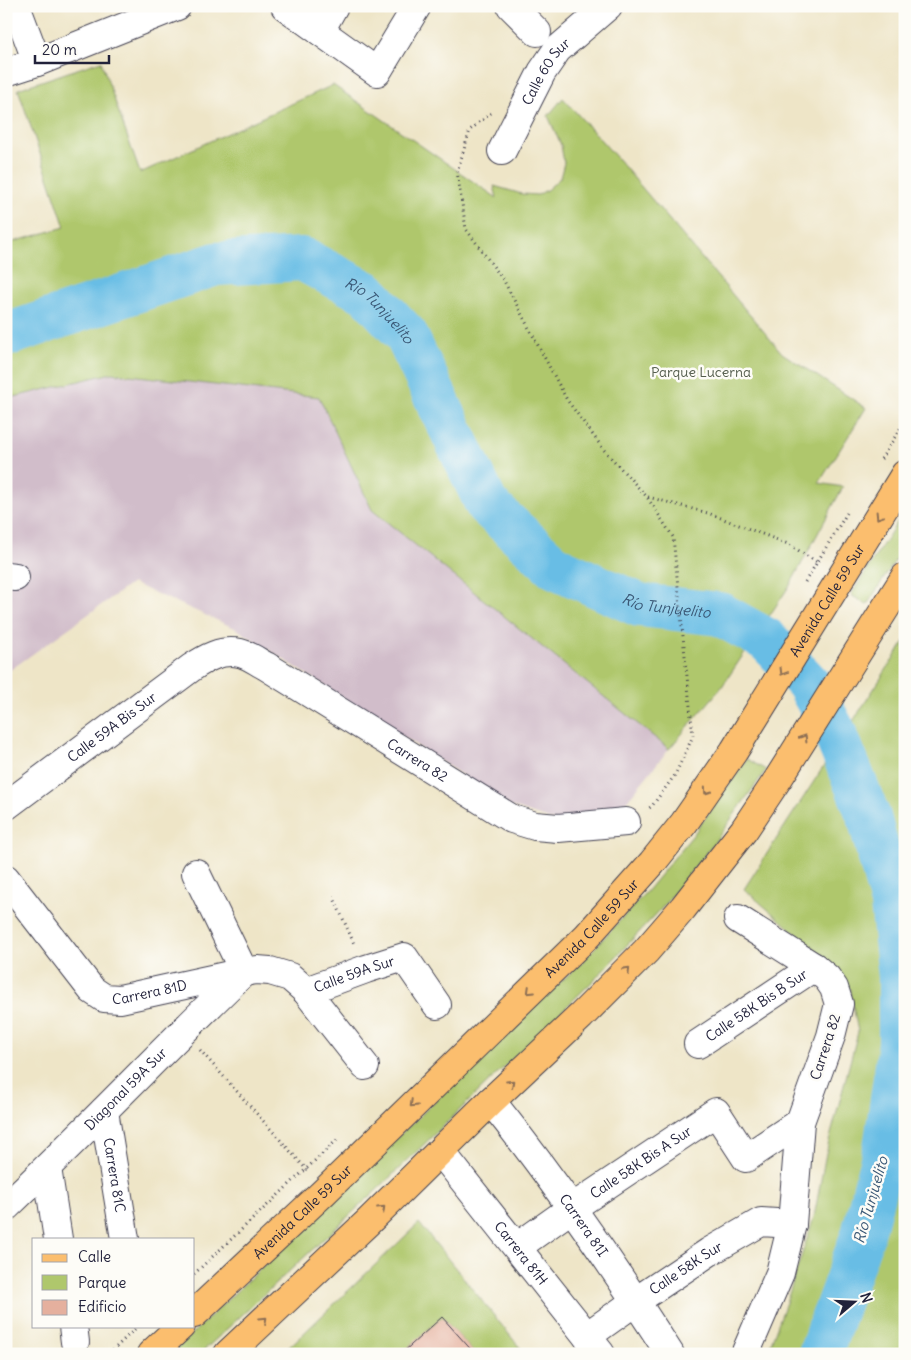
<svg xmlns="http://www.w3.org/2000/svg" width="911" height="1360" font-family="Delius,sans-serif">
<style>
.industrial{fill:#d1bdca}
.green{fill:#afc76c;stroke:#687454}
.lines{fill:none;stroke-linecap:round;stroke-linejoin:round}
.river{stroke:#68bde5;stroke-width:44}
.building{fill:#e5b09e}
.minor-casing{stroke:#413f50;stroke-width:30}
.major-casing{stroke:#413f50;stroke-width:30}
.path{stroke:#413f50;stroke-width:3;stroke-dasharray:1 4;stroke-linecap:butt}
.minor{stroke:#fff;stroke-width:28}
.major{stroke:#fbbe6e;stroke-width:28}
.oneway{stroke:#8e7054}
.labels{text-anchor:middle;stroke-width:5;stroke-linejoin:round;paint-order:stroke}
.street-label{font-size:14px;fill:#22223b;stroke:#fdfcf7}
.park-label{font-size:14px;fill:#535c4c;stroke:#fdfcf7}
.water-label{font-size:15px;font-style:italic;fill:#3a5876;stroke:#fdfcf7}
</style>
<rect width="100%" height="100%" fill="#fdfcf7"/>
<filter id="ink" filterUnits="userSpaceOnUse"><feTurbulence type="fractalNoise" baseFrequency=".02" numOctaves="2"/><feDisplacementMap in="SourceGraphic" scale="10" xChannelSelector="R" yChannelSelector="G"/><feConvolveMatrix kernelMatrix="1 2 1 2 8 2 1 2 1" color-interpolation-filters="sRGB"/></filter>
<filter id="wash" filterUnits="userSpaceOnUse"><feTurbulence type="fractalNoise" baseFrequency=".0096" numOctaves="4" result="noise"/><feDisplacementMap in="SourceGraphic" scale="20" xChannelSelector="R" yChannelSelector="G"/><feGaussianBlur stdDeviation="1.12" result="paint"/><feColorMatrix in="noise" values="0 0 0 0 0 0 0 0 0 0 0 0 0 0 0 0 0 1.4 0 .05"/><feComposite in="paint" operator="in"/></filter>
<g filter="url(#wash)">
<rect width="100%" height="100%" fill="#eee5c7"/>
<path class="industrial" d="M112 373 319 397 372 510 669 749 626 802 563 824 510 806 237 629 132 583 6 673V399Z"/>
<path class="green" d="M101 61 140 173 333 85 497 198 494 186 522 194 538 195 548 189 560 178 564 163 561 145 548 116 563 98 617 158 782 353 866 408 819 483 843 487 790 585 721 688 669 749 372 510 319 397 112 373 6 399V244L65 227 18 89Z
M905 510V545L867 605 851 595Z
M905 641V1354H767L788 1297 814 1217 826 1153 858 1032 850 989 829 962 744 889Z
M747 759 766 770 714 843 661 909 596 978 381 1186 200 1354H171L494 1045 581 963 646 892 693 835Z
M419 1223 525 1354H475L442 1317 401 1354H282Z"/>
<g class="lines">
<path class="river" id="s1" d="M6 335 216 264 302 259 367 293 406 335 487 505 555 567 639 605 720 614 767 640 807 682 835 733 869 817 892 903 900 977V1043L885 1148 863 1234 820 1354"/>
</g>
<g id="blocks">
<path class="building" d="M442 1317 475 1354H401Z"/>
</g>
</g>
<g filter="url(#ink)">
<use href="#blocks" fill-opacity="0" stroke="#413f50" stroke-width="1"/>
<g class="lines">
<defs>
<g id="minor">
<path d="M16 6 37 62"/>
<path d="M285 6 377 72 417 6"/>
<path d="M511 6 537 32"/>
<path d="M320 31 334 6"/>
<path d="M6 72 37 62 177 6"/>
<path id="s2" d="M502 151 542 72 557 50 608 6"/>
<path d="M6 576 15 577"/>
<path id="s3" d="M6 806 191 668C206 658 221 649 240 653 249 655 258 662 266 666L512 819 535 826 558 828 626 822"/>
<path id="s4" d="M6 879 92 990 104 998 120 999 244 972 257 970 270 971 290 977 306 991 365 1066"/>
<path d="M738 919 814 967 827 978 834 988 839 1004 831 1036 800 1122 792 1224 780 1273 745 1354"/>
<path id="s5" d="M306 991 366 969 404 957 437 1005"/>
<path id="s6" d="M698 1044 814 967"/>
<path id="s7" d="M491 1101C556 1182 614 1267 670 1354"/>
<path id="s8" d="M104 1111 125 1239"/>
<path id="s9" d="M441 1152 601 1354"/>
<path d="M47 1168 58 1239"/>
<path id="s10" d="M6 1207C87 1130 163 1049 244 972L196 873"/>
<path id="s11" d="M517 1247 572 1208 716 1112 746 1158 800 1122"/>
<path d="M73 1326 75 1342"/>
<path id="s12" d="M587 1336 636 1301 709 1252 761 1222 792 1224"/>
</g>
<g id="major">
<path id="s13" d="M194 1314 324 1192 587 936 652 863 684 823 734 751 905 474"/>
<path d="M151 1354 181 1326"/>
<path d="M228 1354 367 1223 491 1101 581 1016 646 951 683 908 744 830 778 779 905 577"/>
</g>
</defs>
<use href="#minor" class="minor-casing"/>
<use href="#major" class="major-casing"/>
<path class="path" d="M491 113 470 130 457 172 466 229 504 281 567 400 604 450 647 497 673 537 693 736 675 775 652 806 648 809
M881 459 905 421
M648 497 708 513 788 544 817 562
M805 582 847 513
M333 896 355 946
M200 1050 307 1170
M194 1274 338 1139
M109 1354 138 1326"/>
<use href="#minor" class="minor"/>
<use href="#major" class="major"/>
</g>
<defs><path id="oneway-chevron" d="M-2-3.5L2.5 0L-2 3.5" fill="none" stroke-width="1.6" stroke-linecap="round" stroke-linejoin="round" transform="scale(1.25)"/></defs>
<g class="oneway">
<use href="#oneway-chevron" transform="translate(879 516) rotate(122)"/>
<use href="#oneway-chevron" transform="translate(783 672) rotate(121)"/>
<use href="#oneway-chevron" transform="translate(804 738) rotate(-58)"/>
<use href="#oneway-chevron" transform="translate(707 791) rotate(125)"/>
<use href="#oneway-chevron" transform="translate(627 970) rotate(-46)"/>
<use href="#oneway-chevron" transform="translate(530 991) rotate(136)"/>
<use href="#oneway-chevron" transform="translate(511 1083) rotate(-43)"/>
<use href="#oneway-chevron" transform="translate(413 1104) rotate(136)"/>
<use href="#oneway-chevron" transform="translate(382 1209) rotate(-44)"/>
<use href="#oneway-chevron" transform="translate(264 1320) rotate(-43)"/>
</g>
</g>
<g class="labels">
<g class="street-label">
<text dy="5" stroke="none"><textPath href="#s2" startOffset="91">Calle 60 Sur</textPath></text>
<text dy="5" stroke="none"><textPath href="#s13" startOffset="959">Avenida Calle 59 Sur</textPath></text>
<text dy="5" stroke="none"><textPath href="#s3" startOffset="132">Calle 59A Bis Sur</textPath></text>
<text dy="5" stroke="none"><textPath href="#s3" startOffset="491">Carrera 82</textPath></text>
<text dy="5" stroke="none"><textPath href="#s13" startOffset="554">Avenida Calle 59 Sur</textPath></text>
<text dy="5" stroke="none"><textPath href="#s5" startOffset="51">Calle 59A Sur</textPath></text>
<text dy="5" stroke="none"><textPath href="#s4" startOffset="201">Carrera 81D</textPath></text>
<text dy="5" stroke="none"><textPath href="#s6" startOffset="70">Calle 58K Bis B Sur</textPath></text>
<text transform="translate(825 1047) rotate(-72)" y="5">Carrera 82</text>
<text dy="5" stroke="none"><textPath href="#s10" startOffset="168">Diagonal 59A Sur</textPath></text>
<text dy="5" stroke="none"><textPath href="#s11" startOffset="150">Calle 58K Bis A Sur</textPath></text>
<text dy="5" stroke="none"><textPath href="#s8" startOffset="65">Carrera 81C</textPath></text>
<text dy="5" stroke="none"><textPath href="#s13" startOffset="149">Avenida Calle 59 Sur</textPath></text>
<text dy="5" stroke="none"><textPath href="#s7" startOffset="155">Carrera 81I</textPath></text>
<text dy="5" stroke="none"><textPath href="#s9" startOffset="129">Carrera 81H</textPath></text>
<text dy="5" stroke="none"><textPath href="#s12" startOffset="120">Calle 58K Sur</textPath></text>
</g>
<g class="park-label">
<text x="701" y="377">Parque Lucerna</text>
</g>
<g class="water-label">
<text dy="5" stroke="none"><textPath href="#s1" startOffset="402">Río Tunjuelito</textPath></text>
<text dy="5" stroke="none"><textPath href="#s1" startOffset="838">Río Tunjuelito</textPath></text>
<text transform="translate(871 1200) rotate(-74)" y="5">Río Tunjuelito</text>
</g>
</g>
<rect width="911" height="1360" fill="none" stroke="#fdfcf7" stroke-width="25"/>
<rect x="32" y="1238" width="162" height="90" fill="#fdfcf7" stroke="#a5a5ac"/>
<rect x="42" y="1254" width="25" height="8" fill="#fbbe6e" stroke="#a5a5ac"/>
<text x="78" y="1262" font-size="15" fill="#22223b">Calle</text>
<rect x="42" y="1275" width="25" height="15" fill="#afc76c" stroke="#a5a5ac"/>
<text x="78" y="1288" font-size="15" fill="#22223b">Parque</text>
<rect x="42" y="1300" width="25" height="15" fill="#e5b09e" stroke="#a5a5ac"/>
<text x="78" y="1312" font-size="15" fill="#22223b">Edificio</text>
<g transform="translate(854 1302) rotate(71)" stroke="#fdfcf7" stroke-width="4" paint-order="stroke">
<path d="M0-4L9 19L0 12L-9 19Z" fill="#22223b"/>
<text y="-8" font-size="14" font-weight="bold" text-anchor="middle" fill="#22223b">N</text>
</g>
<path d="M35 55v8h74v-8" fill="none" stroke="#22223b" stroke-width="2.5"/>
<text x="42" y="55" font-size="15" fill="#22223b" stroke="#fdfcf7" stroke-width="4" paint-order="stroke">20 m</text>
</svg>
